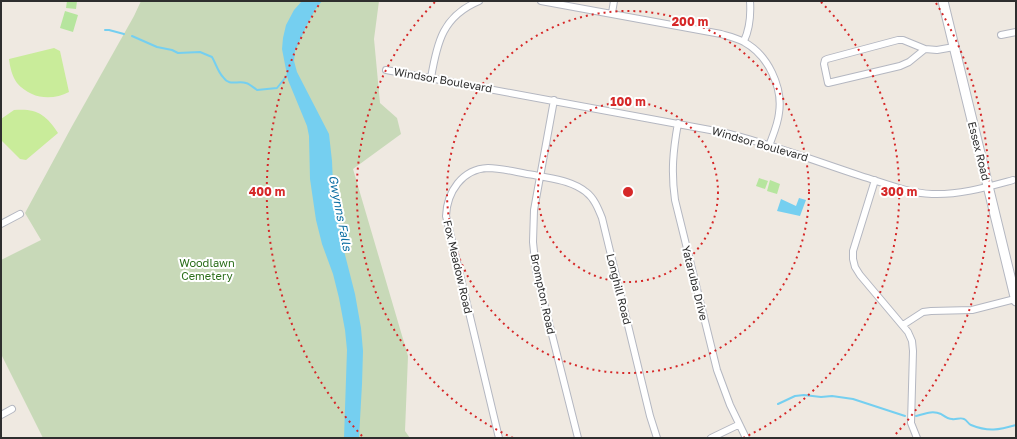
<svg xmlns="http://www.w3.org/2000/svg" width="1017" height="439" font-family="'Golos Text',sans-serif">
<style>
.green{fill:#b6e59e}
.cemetery{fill:#c8d9b8}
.pitch{fill:#c9ec9a}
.water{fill:#75cff0}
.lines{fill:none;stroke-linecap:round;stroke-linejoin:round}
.stream{stroke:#75cff0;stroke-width:2}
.street-casing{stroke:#b4b7c1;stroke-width:8}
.secondary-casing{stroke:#b4b7c1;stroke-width:11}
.street{stroke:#fff;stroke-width:6}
.secondary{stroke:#fff;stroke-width:9}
.ring{fill:none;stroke:#d62828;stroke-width:2;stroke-dasharray:2 4}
.labels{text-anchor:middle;stroke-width:4;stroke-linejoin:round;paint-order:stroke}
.street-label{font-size:11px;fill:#2e2e2e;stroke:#fff}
.park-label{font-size:11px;fill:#2c6e1b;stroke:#fff}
.water-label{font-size:12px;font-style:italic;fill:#0d6fa3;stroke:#fff}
.centre{fill:#d62828;stroke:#fff;stroke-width:2}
.ring-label{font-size:12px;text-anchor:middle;font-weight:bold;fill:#d62828;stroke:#fff;stroke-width:4;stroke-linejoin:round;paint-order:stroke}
</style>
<rect width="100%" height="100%" fill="#efe9e1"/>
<path class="green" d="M67 1H77L76 9 66 8Z
M65 11 78 15 73 32 60 28Z
M759 178 768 181 765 189 756 186Z
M770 180 780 184 777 194 767 191Z"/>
<path class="cemetery" d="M141 1H379L374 39 380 103 397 118 401 134 353 169 408 356 405 431 410 438H43L1 354V260L41 240 25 213 71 128 134 16Z"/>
<path class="pitch" d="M54 48 60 51 69 92C52 101 31 99 17 83 12 76 10 67 9 59Z
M14 110C36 108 46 114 58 133L26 160 20 159 1 140V119Z"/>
<path class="water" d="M302 1H322L315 10 307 25 295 51 294 61 297 72 329 134 332 161 333 184 341 239 355 294 361 328 363 351 362 384 359 438H344L347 350 345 330 339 298 333 274 322 244 316 220 310 179 309 136 307 126 288 80 282 49 283 38 286 25 294 10Z
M799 198 806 200 800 216 777 211 781 199 796 206Z"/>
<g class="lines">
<path class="stream" d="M105 30H109L124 34
M132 36 157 47 172 50 178 53 200 52 212 57C216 64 218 72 223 77 230 87 237 80 246 83 250 84 254 88 257 90L277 88 289 73
M778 404 795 396 804 395 821 397 832 396 853 399 905 416
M916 416C924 414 932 410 941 414 944 416 948 419 952 419 956 420 960 417 964 419 967 420 968 424 971 425 988 432 999 430 1016 425"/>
<defs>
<path id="street" d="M541 1 721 34C728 36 737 38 744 42 768 55 783 87 779 113 778 124 773 135 769 146
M612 13 614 1
M1001 35 1016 32
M744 41C750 28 751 16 750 1
M925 49 903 40H898L827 59 825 60 824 64 828 83 900 66 909 62 925 49 937 50 954 47
M386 70 721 132C769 143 815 161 861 176 884 183 908 193 932 194 960 195 987 187 1013 180
M431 78C437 42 443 16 479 1
M554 100 534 210 533 242 536 271 578 438
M678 123C673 151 671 172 675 200L717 370 730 405 746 438
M875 180 853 251V259L855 267 860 275 908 332 912 341 913 351 911 423 917 438
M1 224 20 214
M903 325 923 312 931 311 972 310 1015 299
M1 415 12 409
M499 438 446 216C447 192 462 169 488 168 503 168 519 173 534 175 552 179 571 180 586 192 594 198 598 208 602 218L650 416 657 438
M711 438 738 425"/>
<path id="secondary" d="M943 1 1016 301"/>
</defs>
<use href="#street" class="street-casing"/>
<use href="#secondary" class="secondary-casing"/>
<use href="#street" class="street"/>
<use href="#secondary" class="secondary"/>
</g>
<g class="ring">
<circle cx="628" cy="192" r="90"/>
<circle cx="628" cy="192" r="181"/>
<path d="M513 438A271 271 0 0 1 435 2M821 2A271 271 0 0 1 743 438"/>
<path d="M362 436A361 361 0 0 1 320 3M936 3A361 361 0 0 1 894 436"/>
</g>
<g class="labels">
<g class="street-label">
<text transform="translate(443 80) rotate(10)" y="4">Windsor Boulevard</text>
<text transform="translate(760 144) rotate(16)" y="4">Windsor Boulevard</text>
<text transform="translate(979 151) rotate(76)" y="4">Essex Road</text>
<text transform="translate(458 267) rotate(77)" y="4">Fox Meadow Road</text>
<text transform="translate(695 283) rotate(76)" y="4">Yataruba Drive</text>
<text transform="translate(619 289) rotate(76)" y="4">Longhill Road</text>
<text transform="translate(543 294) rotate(78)" y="4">Brompton Road</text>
</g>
<g class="park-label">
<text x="207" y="267">Woodlawn<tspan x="207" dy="13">Cemetery</tspan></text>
</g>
<g class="water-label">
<text transform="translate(340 213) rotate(79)" y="4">Gwynns Falls</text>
</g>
</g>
<circle cx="628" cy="192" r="6" class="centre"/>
<g class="ring-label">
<text x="690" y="26">200 m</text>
<text x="628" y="106">100 m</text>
<text x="899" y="196">300 m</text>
<text x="267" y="196">400 m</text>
</g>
<rect width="1017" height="439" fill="none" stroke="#2e2e2e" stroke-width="4"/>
</svg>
